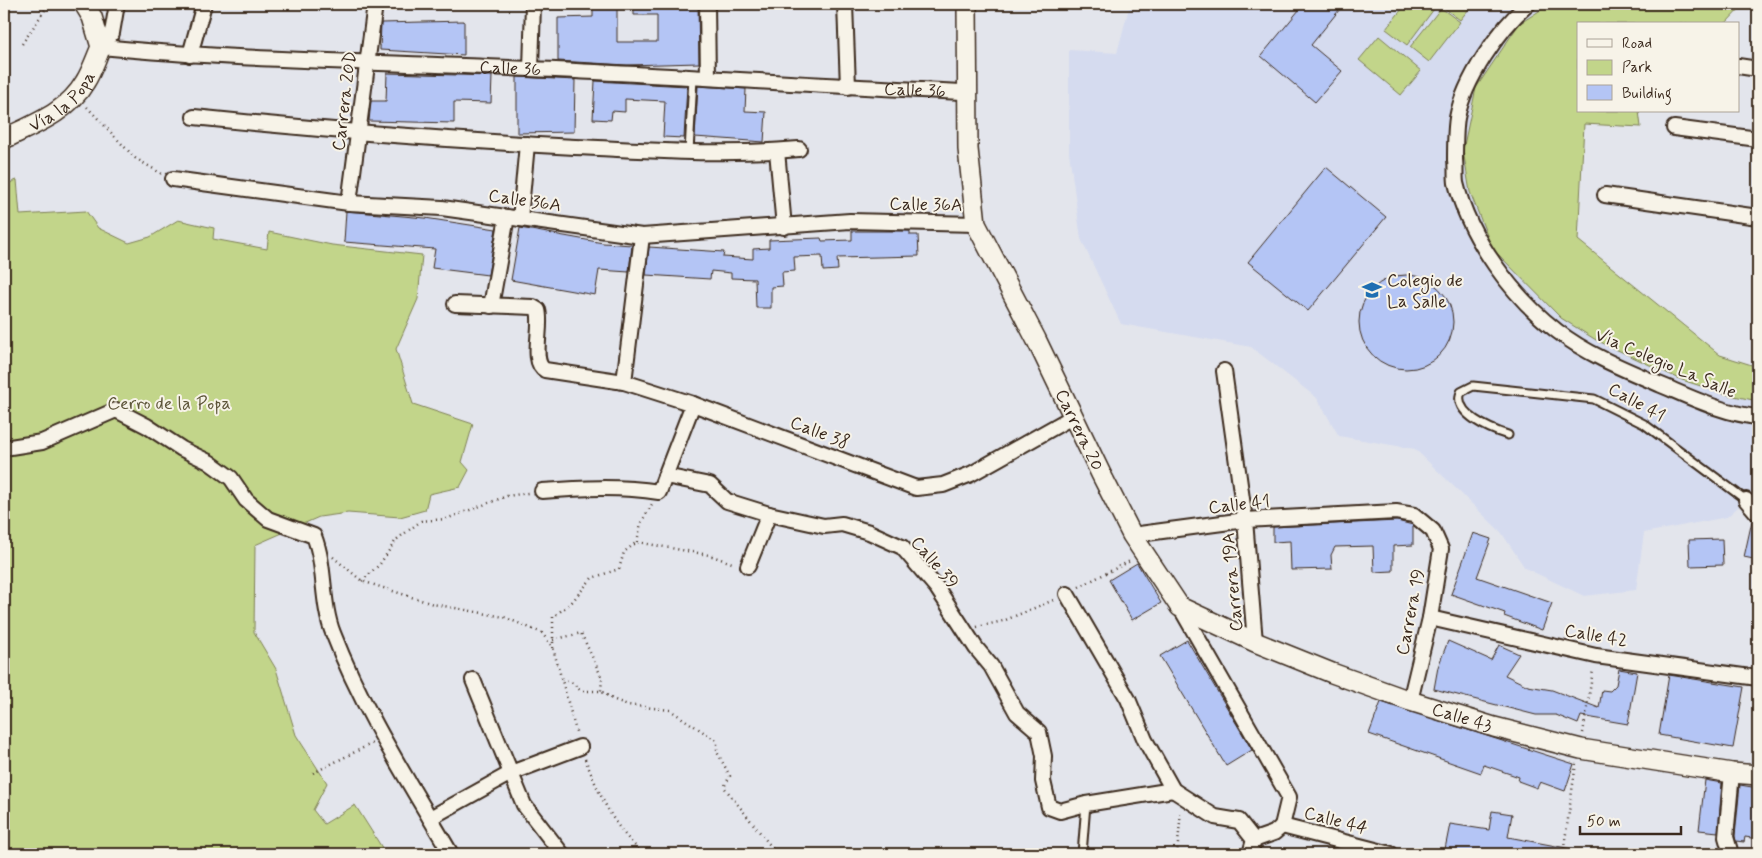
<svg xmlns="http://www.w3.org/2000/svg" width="1762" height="858" font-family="Mynerve,sans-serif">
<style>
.built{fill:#d5dbef}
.green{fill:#c2d58a;stroke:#7e8054}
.building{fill:#b4c5f5;stroke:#3b2a1e}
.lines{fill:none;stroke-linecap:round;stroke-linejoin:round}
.lane-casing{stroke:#3b2a1e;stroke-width:11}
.street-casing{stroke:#3b2a1e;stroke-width:18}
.secondary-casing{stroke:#3b2a1e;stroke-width:22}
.path{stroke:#3b2a1e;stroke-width:2.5;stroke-dasharray:1 4;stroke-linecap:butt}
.lane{stroke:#f7f3e8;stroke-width:7}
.street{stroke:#f7f3e8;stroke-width:14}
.secondary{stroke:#f7f3e8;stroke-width:19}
.labels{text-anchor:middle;stroke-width:4;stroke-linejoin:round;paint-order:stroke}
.street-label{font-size:18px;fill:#3b2a1e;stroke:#f7f3e8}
.poi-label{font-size:18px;fill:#3b2a1e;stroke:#f7f3e8;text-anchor:start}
.park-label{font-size:18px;fill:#5d5539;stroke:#f7f3e8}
</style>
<rect width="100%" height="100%" fill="#e3e5ec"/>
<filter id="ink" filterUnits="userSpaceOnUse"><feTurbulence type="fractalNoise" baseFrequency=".02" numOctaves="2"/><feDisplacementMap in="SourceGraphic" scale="10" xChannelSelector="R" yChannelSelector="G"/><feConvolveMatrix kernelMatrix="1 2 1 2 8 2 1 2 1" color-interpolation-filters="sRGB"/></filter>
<g filter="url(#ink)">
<path class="built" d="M1130 4H1744L1725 24H1578V111H1639L1641 127 1584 124 1578 240 1720 355 1758 367V489L1727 517 1644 533 1636 590 1584 596 1525 568 1501 532 1415 449 1339 436 1317 398 1251 347 1121 324 1081 239 1069 152V50L1117 53Z"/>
<path class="green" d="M1406 4 1437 5 1407 45 1386 29Z
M1439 4H1473L1460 20Z
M1550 4H1744L1725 24H1578V111H1639L1641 127 1584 124 1578 240 1720 355 1758 367V401L1729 395 1682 380 1596 340 1561 318 1492 248 1470 192 1463 150 1476 88 1519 24Z
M1441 8 1460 22 1429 62 1410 47Z
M1379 36 1421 71 1401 95 1359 60Z
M17 180 20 215 86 211 98 228 129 243 150 237 178 220 214 228 213 239 267 249 269 232 332 245 422 255 418 299 396 349 413 404 473 424 462 462 469 470 460 487 429 494 425 510 400 517 348 513 319 517 255 545 254 632 276 669 296 735 327 783 313 810 324 824 355 805 386 854H4V185Z"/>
<path class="building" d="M634 4H698L699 63 627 65 558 61V18L593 17V8L617 7V42H657V15H634Z
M1304 4H1344L1311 45 1342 71 1315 102 1261 56Z
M464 21V55L380 50 381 23Z
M387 73 492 76 491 103 454 102V123L369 121 371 101H386Z
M517 77 575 80 574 132 517 133Z
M595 81 687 86 684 138 663 137 665 101 625 99V112L612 111 611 120 593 119Z
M698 86 746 89 745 111 766 112 764 142 695 137Z
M1326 167 1386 217 1308 311 1248 262Z
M346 211 425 218 496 229 488 275 432 268 435 249 344 242Z
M520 228 603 243 632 245 629 272 599 270 595 295 511 280Z
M852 231H910V235H918L919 256 837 258 838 270 823 271 822 256 794 257 795 271 782 272 783 286 771 287V308H756L755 279 731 278V273L711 271 710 279 646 275 649 247 724 252 723 257 753 259V249L769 248V240L821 238 822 241 852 240Z
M1359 322a47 47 0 1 1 94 0a47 47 0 1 1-94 0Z
M1397 521 1413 525V545L1393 546V571L1374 572 1373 546 1335 547 1331 555 1332 569 1291 570 1290 541 1273 542V527Z
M1752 521 1758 523V560L1744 557Z
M1473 533 1491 539 1477 577 1552 603 1542 630 1504 616 1505 613 1451 594Z
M1722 539 1723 565 1690 566 1689 540Z
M1137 563 1161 603 1132 620 1109 580Z
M1187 640 1252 750 1226 766 1160 656Z
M1448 641 1491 660 1499 645 1519 654 1505 675 1528 686 1552 690 1599 708 1602 690 1610 691 1616 685 1619 669 1637 672 1628 724 1581 716 1578 724 1556 715H1536L1434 689 1438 667Z
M1669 675 1744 687 1733 748 1659 735Z
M1381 702 1574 764 1565 791 1540 782 1537 788 1518 781 1519 777 1484 765 1481 773 1369 734Z
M1705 780 1722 783 1718 832 1699 830Z
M1740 785 1758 788V839L1745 837 1744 842 1736 841 1735 836Z
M1492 811 1512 814 1508 837 1572 849 1571 854H1444L1450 824 1489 830Z"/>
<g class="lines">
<defs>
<path id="lane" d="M689 152 693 78
M1508 435C1492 430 1452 414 1461 392L1473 386 1594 399 1644 424 1746 500
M1082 854 1086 804"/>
<g id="street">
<path d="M707 4 708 78"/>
<path d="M845 4 848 87"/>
<path d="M1528 4C1499 29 1464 80 1457 118 1455 131 1455 147 1455 160 1456 167 1455 176 1456 183 1469 238 1513 297 1557 331 1588 355 1626 370 1661 385 1692 398 1725 414 1758 417"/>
<path id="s1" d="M101 47C245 61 388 62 531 69 676 75 821 86 966 92"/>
<path d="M101 47 112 33 117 4"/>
<path d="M190 55 204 4"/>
<path d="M1738 66 1758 69"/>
<path d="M531 69 533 4"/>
<path d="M194 117C321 130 448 140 575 147 650 150 725 156 799 149"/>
<path d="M1674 128 1758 139"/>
<path d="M777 151 784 227"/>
<path d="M173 179 349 203 442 208 642 236 850 221 976 224"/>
<path d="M1605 195 1758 217"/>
<path d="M349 203 375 4"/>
<path d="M520 219 527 144"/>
<path d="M455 304 533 307 538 310C543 327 530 362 545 370L624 382 693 404 916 488 943 485 971 474 1074 416"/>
<path d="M491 306 507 217"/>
<path d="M1224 371 1245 520 1255 642"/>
<path d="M624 382 642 236"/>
<path d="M4 448 42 442 116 410 147 426 182 449 209 462 231 478 246 500 268 519 314 536C326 566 321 603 333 633 363 711 409 782 451 854"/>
<path d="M665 476 710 485 727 501 769 514 824 526 842 524 869 532 902 547 937 588 976 648 991 666 1017 713 1039 732 1044 756 1043 781 1049 807 1060 811 1086 804 1173 790"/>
<path d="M542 491C581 488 620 486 659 492L693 404"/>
<path d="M1746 500 1758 514"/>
<path d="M1132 535 1245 520 1396 512 1414 515 1433 531 1441 549 1430 618 1410 701"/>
<path d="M748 566 769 514"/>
<path d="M1067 594 1128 699 1145 740 1173 790 1215 817 1239 821 1254 840 1274 833 1282 826"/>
<path d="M1180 607 1289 797 1282 826"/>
<path d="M1430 618 1596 656 1758 678"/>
<path d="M473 680 524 805 562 854"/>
<path d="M430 818 511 773 580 747"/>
<path d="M1282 826 1391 854"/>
<path d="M1250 854 1254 840"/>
<path d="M1731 854 1726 837 1732 773"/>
</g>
<g id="secondary">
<path id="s2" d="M967 4 968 149 976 224 1036 339 1101 474 1132 535 1180 607 1255 642 1332 673 1410 701 1494 727 1581 749 1732 773 1758 775"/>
<path id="s3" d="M4 139C34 124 67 113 85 82 92 71 96 58 101 47L92 17 84 4"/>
</g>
</defs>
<use href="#lane" class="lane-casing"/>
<use href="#street" class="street-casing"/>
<use href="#secondary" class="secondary-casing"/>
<path class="path" d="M22 44 49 4
M87 107 135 158 162 174
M637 542 641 523 652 504
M333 557 362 581 433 604 504 617 542 633 553 648 577 735
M362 581 380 564 396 540 421 521 446 519 507 496 528 493
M1079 587 1132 560
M977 627 1003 621 1056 599
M553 640 581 633 602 678 601 691
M553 648V617L571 603 592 578 619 569 624 552 637 542 709 555 735 564
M562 679 573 683 581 691H601L612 699 628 705 670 710 717 741V752L730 776 724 787 777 854
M1583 733 1593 670
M585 759C600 795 613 828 644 854
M313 773 373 743
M1177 854 1181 811
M1563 854 1576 763"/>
<use href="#lane" class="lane"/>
<use href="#street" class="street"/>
<use href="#secondary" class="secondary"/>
</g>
</g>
<defs>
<symbol id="school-bare" viewBox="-9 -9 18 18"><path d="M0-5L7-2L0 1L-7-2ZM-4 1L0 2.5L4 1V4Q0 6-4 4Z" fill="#1f6fb2" stroke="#f7f3e8" stroke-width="2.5" paint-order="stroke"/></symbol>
</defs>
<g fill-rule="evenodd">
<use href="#school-bare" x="1358" y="276" width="28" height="28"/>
</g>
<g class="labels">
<g class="street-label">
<text dy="6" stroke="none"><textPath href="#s1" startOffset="410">Calle 36</textPath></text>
<text dy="6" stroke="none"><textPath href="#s1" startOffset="815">Calle 36</textPath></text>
<text dy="6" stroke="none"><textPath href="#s3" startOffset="70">Vía la Popa</textPath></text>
<text transform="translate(344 101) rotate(-83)" y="6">Carrera 20D</text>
<text transform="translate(525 200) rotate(8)" y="6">Calle 36A</text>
<text transform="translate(926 204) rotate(1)" y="6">Calle 36A</text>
<text transform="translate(1666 363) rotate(23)" y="6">Vía Colegio La Salle</text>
<text transform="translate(1637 402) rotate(29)" y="6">Calle 41</text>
<text dy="6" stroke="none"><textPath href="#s2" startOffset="451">Carrera 20</textPath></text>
<text transform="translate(820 432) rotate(21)" y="6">Calle 38</text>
<text transform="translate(1239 504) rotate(-6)" y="6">Calle 41</text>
<text transform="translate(935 562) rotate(49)" y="6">Calle 39</text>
<text transform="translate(1232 582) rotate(-95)" y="6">Carrera 19A</text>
<text transform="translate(1410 612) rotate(-79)" y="6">Carrera 19</text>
<text transform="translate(1596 635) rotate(10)" y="6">Calle 42</text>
<text dy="6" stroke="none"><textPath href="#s2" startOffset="958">Calle 43</textPath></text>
<text transform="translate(1336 820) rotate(15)" y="6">Calle 44</text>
</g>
<g class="poi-label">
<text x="1387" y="286">Colegio de<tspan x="1387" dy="21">La Salle</tspan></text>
</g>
<g class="park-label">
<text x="169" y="409">Cerro de la Popa</text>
</g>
</g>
<rect width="1762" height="858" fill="none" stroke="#f7f3e8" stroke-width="20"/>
<rect x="10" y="10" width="1742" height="838" fill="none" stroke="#3b2a1e" stroke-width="2" filter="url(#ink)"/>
<rect x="1577" y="22" width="162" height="90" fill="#f7f3e8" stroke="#aca397"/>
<rect x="1587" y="39" width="25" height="8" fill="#f7f3e8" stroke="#aca397"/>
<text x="1622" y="48" font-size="15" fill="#3b2a1e">Road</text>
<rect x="1587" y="60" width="25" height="15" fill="#c2d58a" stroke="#aca397"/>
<text x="1622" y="72" font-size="15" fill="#3b2a1e">Park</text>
<rect x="1587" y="85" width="25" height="15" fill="#b4c5f5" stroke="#aca397"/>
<text x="1622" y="98" font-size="15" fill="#3b2a1e">Building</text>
<path d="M1580 826v8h101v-8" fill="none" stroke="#3b2a1e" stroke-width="2.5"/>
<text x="1587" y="826" font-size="15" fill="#3b2a1e" stroke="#f7f3e8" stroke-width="4" paint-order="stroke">50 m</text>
</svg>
